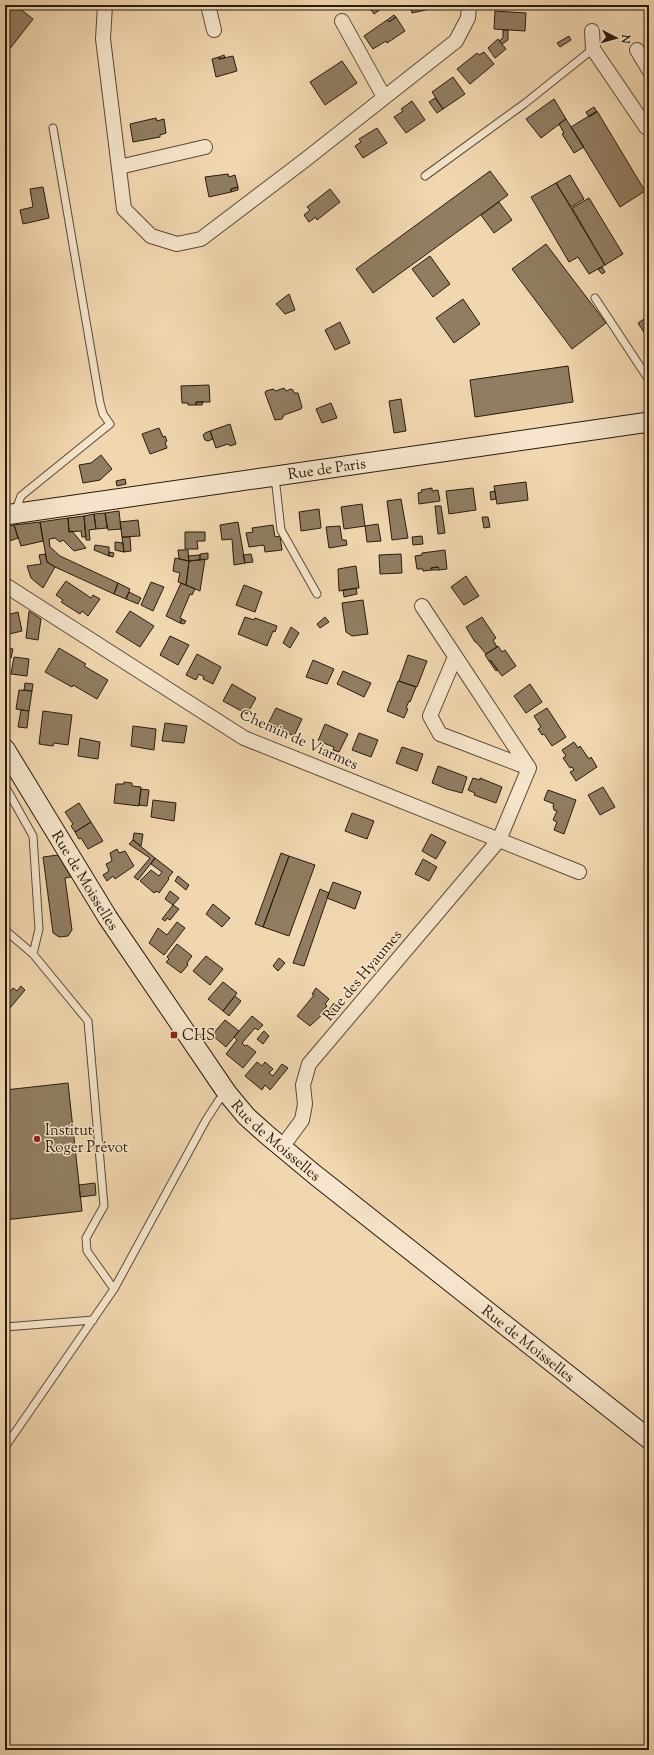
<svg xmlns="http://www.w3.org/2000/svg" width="654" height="1755" font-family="'Sorts Mill Goudy',serif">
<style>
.building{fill:#917d62;stroke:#291b0d}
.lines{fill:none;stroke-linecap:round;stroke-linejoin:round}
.lane-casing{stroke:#5b4a36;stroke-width:9}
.street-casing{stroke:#5b4a36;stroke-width:16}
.secondary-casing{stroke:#291b0d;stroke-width:21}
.lane{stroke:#f6e5cc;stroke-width:7}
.street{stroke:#f6e5cc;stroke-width:14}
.secondary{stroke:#f6e5cc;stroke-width:19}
.poi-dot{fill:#8f2418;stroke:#f6e5cc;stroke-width:1.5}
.labels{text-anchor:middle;stroke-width:3;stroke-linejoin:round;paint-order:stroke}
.street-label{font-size:15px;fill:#291b0d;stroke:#f6e5cc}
.poi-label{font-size:15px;fill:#291b0d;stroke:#f6e5cc;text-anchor:start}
</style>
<rect width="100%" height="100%" fill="#f1d7b0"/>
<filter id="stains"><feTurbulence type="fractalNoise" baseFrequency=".005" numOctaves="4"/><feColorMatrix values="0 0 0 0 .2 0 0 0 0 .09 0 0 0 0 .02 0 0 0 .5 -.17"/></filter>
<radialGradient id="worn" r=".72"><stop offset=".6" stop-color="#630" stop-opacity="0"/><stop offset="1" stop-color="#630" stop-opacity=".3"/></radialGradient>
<path class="building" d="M5 5H15L33 19 5 55Z
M365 5H385V6L374 14 369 7 367 8Z
M410 5H438L439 7 412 13Z
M495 11 526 13 525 31 494 29Z
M394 15 396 17 389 22 387 20Z
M396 17 405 31 387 43 386 41 373 49 364 36 387 20 389 22Z
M503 30H508V40L502 44 499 41 503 38Z
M569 36 571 40 560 47 557 43Z
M498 39 506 49 495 58 488 48Z
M484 52 494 64 470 84 457 69 477 53 479 55Z
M224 55 225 58 219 59V57Z
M233 56 237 71 216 77 212 59 219 57V59Z
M342 61 357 83 325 105 310 82Z
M453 77 465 94 443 109 432 92Z
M435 98 443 109 437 113 429 102Z
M554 99 566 119 541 138 526 119Z
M412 101 425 120 406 133 394 117 403 111 401 109Z
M594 107 597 112 589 117 586 112Z
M597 111 645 191 620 207 571 127Z
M156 118 157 121 164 119 166 133 160 135V137L133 142 130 124Z
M566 119 584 147 574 153 562 134 564 133 559 124Z
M377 128 387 143 363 158 355 146 361 142 359 139Z
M490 171 508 195 373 293 356 269Z
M228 174 229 177 235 175 238 187 231 189V192L209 197 205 177Z
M570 175 584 199 571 207 556 183Z
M556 183 605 265 589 274 578 257 569 262 531 197Z
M43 187 49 218 23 224 20 210 33 207 30 189Z
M238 187V190L231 192V189Z
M330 189 340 202 317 220 316 217 309 222 304 215 310 210 307 207Z
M589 198 623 254 605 265 572 208Z
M499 202 512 220 494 233 481 215Z
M546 244 606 323 572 349 512 269Z
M430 256 450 284 433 297 412 269Z
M602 267 605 272 602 274 598 269Z
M289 294 295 310 285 314 276 304Z
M463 299 480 324 454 343 436 318Z
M649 316V340L638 323Z
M340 322 350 343 335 350 325 330Z
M568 366 573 402 475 417 470 380Z
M209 385 210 402H196V405H188V403H182L181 386Z
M284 388 286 391 291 389 293 390 294 393H298L302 407 301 409 284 415 282 419 275 420 265 393 266 391 273 389 276 391Z
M401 399 406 431 394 433 389 401Z
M196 402H203L202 405H196Z
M331 403 337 418 322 423 316 409Z
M230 424 236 444 230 446 228 444 216 448 210 431Z
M159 428 163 437 165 436 167 441 165 442 167 448 150 454 142 434Z
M210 431 213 439 208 441 205 440 203 435 205 433Z
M101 455 112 469 100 480 83 483 79 465 91 463Z
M125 479 126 484 117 486 116 481Z
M526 482 528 500 497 504 494 486Z
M432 488V491L438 490 440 501 419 504 418 493 422 492 421 490Z
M473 488 476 510 449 514 446 491Z
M495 491 496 499 491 500 490 492Z
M401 499 408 538 392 540 387 501Z
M362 504 365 526 344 529 341 507Z
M435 506H441L445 533 438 534Z
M319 509 321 528 301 531 299 512Z
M119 511 121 529 108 530 105 513Z
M105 513 107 528 96 529 94 514Z
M94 514 96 529 89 530 90 540H86L84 516Z
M84 516 86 537H82L81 531 69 532 68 518Z
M482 517H488L490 527 484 528Z
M68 518 69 532 72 531 86 548 74 551 63 540 60 542 55 538 49 539 50 547 60 556 118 583 114 594 55 567 47 562 40 522Z
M138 520 140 536 122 537 120 522Z
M40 522 43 541 21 546 14 525Z
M238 522 245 563 234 565 232 539 222 540 220 525Z
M378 524 381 541 367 542 365 526Z
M14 525 18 538 7 542 5 527Z
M273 525 275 537 280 536 282 550 265 552 264 545 249 547 246 533 253 532 252 528Z
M340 526 342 540H346L347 545 329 548 326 527Z
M185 532H205V541H197L198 549H185Z
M422 536 423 544 413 545 412 537Z
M122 537H130L131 551 124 552Z
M5 538 7 542 5 563Z
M115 542 123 543 124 552 115 550Z
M95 545 109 547V556L94 550Z
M178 550H188L189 561 179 559Z
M445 550 447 569 439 570 438 567 431 568 432 570 423 571V569H417L415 556 422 555V553Z
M109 552 114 553 113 557 109 556Z
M208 553V559L200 560V554Z
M45 554 47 562 55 567 43 588 31 578 27 566 41 564 39 555Z
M251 554 253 562 245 563 243 555Z
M401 554 402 573 380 574 379 555Z
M200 555V560L189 561 188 556Z
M175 558 189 561 186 585 178 582 180 573 173 571Z
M205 559 200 591 186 585 189 561Z
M356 566 359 588 339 591 338 569Z
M438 567 439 570H432L431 568Z
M466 576 479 596 464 605 451 587Z
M66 581 91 598 93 595 100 599 88 616 82 611 80 614 61 602 63 600 56 595Z
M151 582 164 587 153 611 141 605Z
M118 583 130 589 126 599 114 594Z
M181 583 195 589 192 595 190 594 180 618 182 619 180 623 166 616Z
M244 585 262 592 255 612 236 605Z
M356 588 357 594 344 597 343 590Z
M129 592 141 598 138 604 126 599Z
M363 600 368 634 352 636 346 632 342 603Z
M29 611 41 619 38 640 26 638Z
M130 611 154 626 140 647 116 632Z
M6 612 7 615 18 612 22 631 5 635V613Z
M245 617 254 620 255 618 277 626 275 632 273 631 267 646 238 634Z
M325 617 329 622 320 628 317 624Z
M482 617 496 638 493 640 497 647 486 654 476 642H475L466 627Z
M182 619 186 621 184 624 180 623Z
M291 627 299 633 290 648 283 643Z
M170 636 189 645 178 665 160 655Z
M498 646 502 652 505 650 516 666 502 676 490 660 489 661 485 655Z
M5 648 13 649 11 658 5 657Z
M59 648 86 664 84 666 108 680 97 699 73 685 72 687 45 672Z
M197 654 221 667 213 684 203 679 204 677 199 674 196 680 186 675Z
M408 655 427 661 417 687 399 681Z
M14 657 29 659 27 676 11 674Z
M313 660 334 669 327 684 306 677Z
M490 660 498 670 496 671 489 661Z
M343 671 371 683 364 697 337 684Z
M398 681 416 687 410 702 409 701 406 708 408 709 404 718 387 711Z
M25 683 33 684 32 691 24 690Z
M232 684 256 698 247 714 223 701Z
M530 684 542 702 526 713 514 696Z
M19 690 32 691 29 711 16 709Z
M276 708 302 719 294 736 268 724Z
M547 708 566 737 552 746 544 734 542 735 538 729 541 727 534 716Z
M21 710 29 711 27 728 18 727Z
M43 711 72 715 68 745 54 743 53 746 39 744Z
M165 723 187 726 184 743 162 741Z
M325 724 348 734 339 752 333 750 334 747 318 741Z
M133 726 156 729 154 750 131 746Z
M359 733 378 740 371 757 352 750Z
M80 738 100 742 98 759 78 756Z
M574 742 578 748 580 746 589 759 591 757 597 767 576 781 570 772 574 770 572 767 570 768 563 758 566 756 562 750Z
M402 747 423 754 417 771 396 763Z
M438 766 467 777 462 793 447 789 432 783Z
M473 778 480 780V778L502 787 496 803 474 795 475 793 468 790Z
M124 782 132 783V786L141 787 139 806 114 803 116 784H124Z
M603 787 615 807 600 815 588 795Z
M141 789 149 790 147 806 139 805Z
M548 790 576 800 564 834 554 830 557 822 553 820 557 811 554 810 553 806 554 804 544 800Z
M153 800 176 803 174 821 151 817Z
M79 803 91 822 75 832 71 826 73 824 65 812Z
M352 813 374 821 367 839 345 831Z
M91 822 103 841 88 849 81 838 79 839 75 832Z
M134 833 143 834 141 846 133 840Z
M431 834 446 842 436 859 422 851Z
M133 840 155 858 138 880 134 877 150 858 129 844Z
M117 849 119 853 125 851 134 866 115 879 113 876 107 881 103 875 109 871 106 864 112 861 110 853Z
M281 853 289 856 263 927 255 924Z
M58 855 71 877 65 878 72 930 68 936 59 937 53 933 43 857Z
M289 856 315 865 289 936 263 927Z
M155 858 173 872 168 878 169 879 159 893 157 891 154 893 140 881 151 870 159 876 162 872 151 864Z
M423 859 437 867 429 881 415 874Z
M178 876 189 885 186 890 175 881Z
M333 882 361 892 355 909 327 898Z
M320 889 329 893 304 966 293 963Z
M170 891 179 898 173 905 165 899Z
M213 904 230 918 222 927 206 914Z
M173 905 179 909 170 920 167 918 165 921 162 919Z
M177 922 185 928 164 955 149 943 158 928 167 935Z
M177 944 192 956 187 963 188 965 181 973 166 962 169 959 167 957Z
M206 956 223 969 210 985 193 971Z
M279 958 285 963 278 971 273 966Z
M223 982 237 993 223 1011 208 999Z
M21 986 25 990 5 1014V997L13 988 17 991Z
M316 988 329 999 325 1004 327 1006 321 1013 323 1014 310 1026 297 1016 314 995 312 994Z
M235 996 241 1001 229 1016 223 1011Z
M334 1003 340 1008 334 1014 329 1010Z
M252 1016 263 1025 258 1030 255 1028 242 1043 245 1046 247 1045 256 1052 243 1068 226 1054 237 1040 234 1037Z
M225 1020 239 1031 226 1047 212 1035Z
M264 1031 269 1036 263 1044 257 1039Z
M257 1062 262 1066 265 1062 273 1069 269 1073 273 1076 282 1064 288 1068 270 1090 265 1085 262 1090 245 1076Z
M68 1083 82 1211 5 1220V1090Z
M95 1183 96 1195 80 1197 79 1185Z"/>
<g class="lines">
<defs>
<path id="lane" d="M425 176 524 104 593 49
M595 298 649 380
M275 477 281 530 317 594
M15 512 21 496 110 424 103 414 100 403 53 128
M5 786 33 836 39 929 33 954
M5 930 33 954 88 1021 104 1206 86 1238 87 1251 114 1289
M5 1327 93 1320
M5 1447 114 1289 206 1120 219 1100 226 1094"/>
<path id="street" d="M105 5 103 39 124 209 151 236 177 244 201 239 305 160 456 41 468 18 469 5
M208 5 214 30
M342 21 384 97
M592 31 593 49 646 127 649 128
M637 50 649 70
M119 167 205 147
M5 585 244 738 579 872
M455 657 430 716 440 734 529 768
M282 1147 302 1120 305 1104 303 1085 309 1064 499 840 529 768 422 606"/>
<g id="secondary">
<path id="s1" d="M5 515 649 422"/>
<path id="s2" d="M5 749 108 918 227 1093 246 1116 266 1134 314 1174 649 1439"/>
</g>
</defs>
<use href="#lane" class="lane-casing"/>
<use href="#street" class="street-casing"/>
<use href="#secondary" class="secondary-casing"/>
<use href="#lane" class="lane"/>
<use href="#street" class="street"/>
<use href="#secondary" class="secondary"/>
</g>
<g class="poi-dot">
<rect x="170" y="1031" width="8" height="8" rx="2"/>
<circle cx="37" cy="1139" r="4"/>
</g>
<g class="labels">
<g class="street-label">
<text dy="5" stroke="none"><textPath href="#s1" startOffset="325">Rue de Paris</textPath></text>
<text transform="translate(299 739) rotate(24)" y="5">Chemin de Viarmes</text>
<text dy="5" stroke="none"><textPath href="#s2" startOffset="154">Rue de Moisselles</textPath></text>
<text transform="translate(362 975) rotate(-50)" y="5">Rue des Hyaumes</text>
<text dy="5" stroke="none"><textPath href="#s2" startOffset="478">Rue de Moisselles</textPath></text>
<text dy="5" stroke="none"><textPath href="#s2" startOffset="802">Rue de Moisselles</textPath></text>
</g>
<g class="poi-label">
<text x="182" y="1040">CHS</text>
<text x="45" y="1135">Institut<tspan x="45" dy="17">Roger Prévot</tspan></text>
</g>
</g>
<rect width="654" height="1755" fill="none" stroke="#f1d7b0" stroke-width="20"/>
<rect x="6" y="6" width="642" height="1743" fill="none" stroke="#291b0d" stroke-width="2"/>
<rect x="10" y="10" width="634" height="1735" fill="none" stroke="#291b0d"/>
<g transform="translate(616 38) rotate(96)" stroke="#f6e5cc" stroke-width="3" paint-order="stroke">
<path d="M0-3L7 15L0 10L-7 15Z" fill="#291b0d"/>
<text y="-6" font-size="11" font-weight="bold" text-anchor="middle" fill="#291b0d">N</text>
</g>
<rect width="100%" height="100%" filter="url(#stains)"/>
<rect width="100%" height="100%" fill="url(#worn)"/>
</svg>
